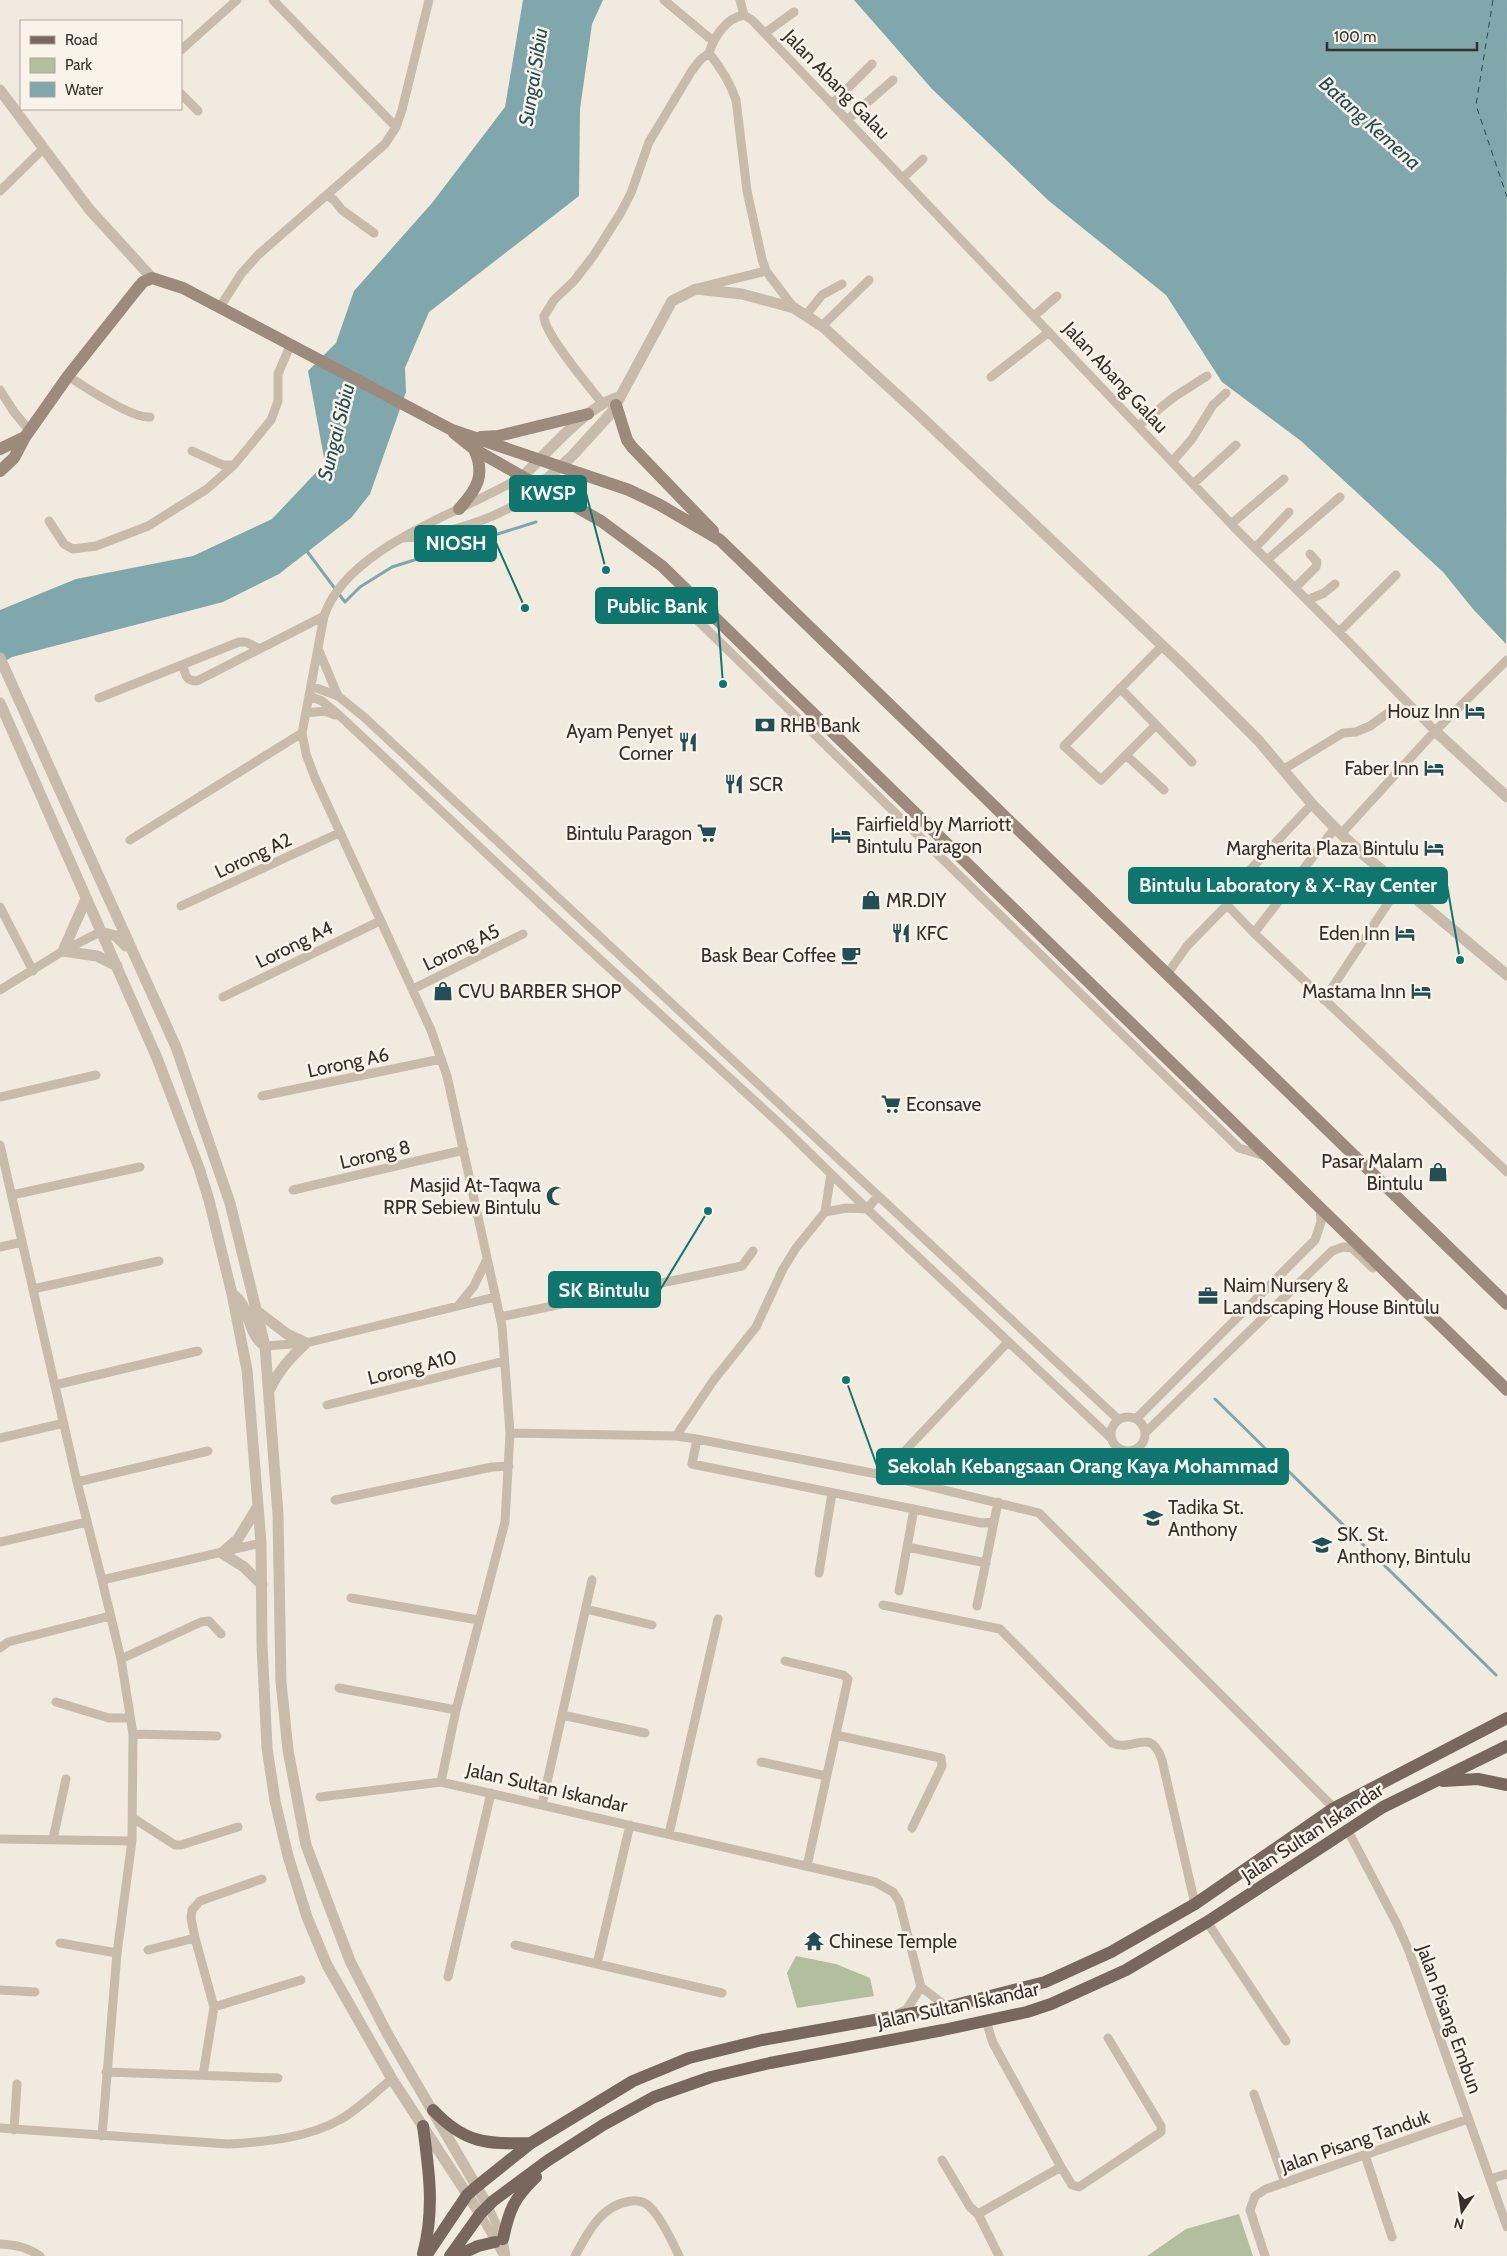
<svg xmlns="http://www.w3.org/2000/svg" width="1507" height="2256" font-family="Cabin,sans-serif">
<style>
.green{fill:#b2bf9f}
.water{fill:#7fa7ac}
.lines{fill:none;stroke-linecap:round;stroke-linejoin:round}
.stream{stroke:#7fa7ac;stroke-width:3}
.ferry{stroke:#224e55;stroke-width:1;stroke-dasharray:6 5;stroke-linecap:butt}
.minor{stroke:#c8bbab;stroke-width:9}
.tertiary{stroke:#c8bbab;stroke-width:11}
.secondary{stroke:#9c8a7c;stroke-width:12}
.primary{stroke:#77675c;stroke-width:12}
.labels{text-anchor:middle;stroke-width:5;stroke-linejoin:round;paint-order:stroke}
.street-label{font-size:19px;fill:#372f2a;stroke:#f9f3ea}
.poi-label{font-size:19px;fill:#372f2a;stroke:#f9f3ea;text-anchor:start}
.water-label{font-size:20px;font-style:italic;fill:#224e55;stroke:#f9f3ea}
.leader{fill:none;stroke:#0f766e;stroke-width:2}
.callout-dot{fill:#0f766e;stroke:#f9f3ea;stroke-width:2}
.callout{fill:#0f766e;stroke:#0f766e;stroke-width:2}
.callout-label{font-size:20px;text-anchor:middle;font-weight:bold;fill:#fff}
</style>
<rect width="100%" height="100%" fill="#f1eade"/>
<path class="green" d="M796 1956 836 1964 870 1978 874 1996 797 2008 787 1973Z
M1239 2214 1253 2256H1147L1186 2229Z"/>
<path class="water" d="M523 0H603L592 24 580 109 579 196 429 312 405 368 406 392 370 494 351 518 279 574 223 602 12 657 0 664V610L76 579 193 556 272 519 325 463 308 371 336 343 354 291 432 203 505 107Z
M854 0H1507L1506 644 1473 609 1443 572 1301 441 1222 382 1166 295 1049 201 932 89Z"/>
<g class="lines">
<path class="stream" d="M306 550 345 602 360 587 392 567 536 522
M1215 1399 1496 1675"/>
<path class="ferry" d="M1493 0 1476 105 1507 197"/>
<path class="minor" d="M273 0 396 127
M664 0 713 41
M740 0 744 15
M765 33 794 12
M181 50 237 0
M709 53C714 37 726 18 744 15L752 20 1234 527 1339 632 1435 731
M181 94 198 111
M832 104 872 64
M847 120 893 80
M903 178 923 159
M0 191 43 149
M327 195 334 200 342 210 374 233
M701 287 766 271
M220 307 241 274 258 255 385 144 396 127 402 110 429 0
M806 315 822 295 842 284
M1034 316 1057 296
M822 326 869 280
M68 376C83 386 133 419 150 417
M991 377 1049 332
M0 390 14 412 29 430
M602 403C590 387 543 333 544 316L554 300 574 281 594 255 620 214 631 193 649 142 691 72 700 60 709 53C721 68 730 82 736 100L747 191 762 259 766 271 794 308
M1138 426 1174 397 1207 376
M192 451 223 465H234
M1172 462 1192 439 1213 405 1226 393
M523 476C465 512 348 545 324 616L302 733 306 754 315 778 431 1030 447 1076 502 1326 510 1433 676 1436 697 1439 882 1475 1039 1513 1334 1808
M1193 484 1236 445
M49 521 64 544 73 549 96 546 148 526 207 489 234 465 271 420 278 401V374L290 346
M1231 524 1284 479
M402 538C435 537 482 523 511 507 521 501 530 493 539 486
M1255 548 1289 512
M1267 560 1340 497
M685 588V598L690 613 1239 1148 1265 1156
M1295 588 1316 567 1317 562 1310 554
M1307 600 1324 593 1335 584
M1339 632 1396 575
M319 651 338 696
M183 666C186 676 186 681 197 681L324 616
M311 686 338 696 364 717 1119 1420
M1120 688 1192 762
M309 696 322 701 340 716 568 930 780 1124 867 1209 1112 1439
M99 698 239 642H246L258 648
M306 713 325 711 335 715
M1156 725 1101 780 1064 746 1162 646
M1127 756 1164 790
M1284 769 1343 733 1356 732 1370 726 1388 713
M1341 834 1435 731 1507 660
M130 840 302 733
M1227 905 1254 933 1507 1172
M181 906 339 833
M0 907 33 971
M1254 933 1335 828
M1168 973 1187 946 1227 905 1233 888 1312 804
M413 989 523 934
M0 990 63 951 100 932
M223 997 380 921
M1324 1000 1400 885
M262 1096 441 1059
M0 1097 96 1075
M0 1145 77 1482 102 1580
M293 1190 464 1150
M12 1195 140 1167
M825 1212 847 1208 867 1209 878 1196
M0 1247 22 1242
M33 1289 159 1261
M458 1306 474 1286 487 1259
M500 1317 742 1266 753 1251
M265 1346 306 1343 495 1297
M55 1385 198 1351
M327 1405 504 1361
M1111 1434a17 17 0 1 1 34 0a17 17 0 1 1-34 0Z
M1136 1419 1315 1240 1321 1222 1320 1208
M1145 1433 1332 1251 1343 1247 1352 1248 1373 1268
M676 1436 713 1381 756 1327 783 1269 796 1248 825 1212 831 1174
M0 1438 64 1423
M697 1439 692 1464 982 1523 994 1522
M882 1475 1008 1342
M77 1482 208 1451
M335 1500 492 1467 509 1466
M0 1542 87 1522
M907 1547 986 1563
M819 1573 832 1493
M899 1591 914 1509
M351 1598 478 1620
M883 1605 1000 1629 1112 1743C1134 1753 1150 1725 1162 1760L1195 1904
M977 1606 998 1502
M586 1609 652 1625
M0 1648 8 1642 110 1616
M121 1659 201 1622 209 1621 221 1634
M785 1661 843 1675 848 1679 807 1866
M339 1688 456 1710
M56 1702 109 1718H130
M562 1715 645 1733
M133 1734 217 1736
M836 1735 941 1758 942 1766 912 1828
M761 1762 826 1776
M441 1782 456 1710 505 1522 510 1433
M320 1797 441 1782 875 1882 893 1892 899 1901 921 1987
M542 1805 592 1580
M133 1818 175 1845H181L238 1827
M1347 1829 1397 1924 1409 1951 1507 2227
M669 1834 718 1619
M0 1839 132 1841
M53 1839 66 1779
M1207 1922 1286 2041
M60 1943 117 1953
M515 1945 722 1993
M148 1950 195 1938
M597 1964 630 1825
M448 1977 491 1793
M921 1987 947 2007
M0 1990 35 1992
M214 2007 301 1980
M898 2014 907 2009 921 1987
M986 2021 993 2043 1061 2167 1072 2185 1079 2187 1161 2132V2126L1108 2038
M106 2072 278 2078
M203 2075 214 2007 195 1938 191 1918 192 1910 200 1901 262 1879
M1254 2094 1285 2183
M0 2128 228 2144C264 2142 309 2138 341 2119 359 2109 375 2092 392 2079
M14 2130 17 2084
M102 2136 117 1953 132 1841 133 1734 121 1659 102 1580 261 1543
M1365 2155 1392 2237
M942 2160 970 2207 978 2214 999 2256
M1490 2179 1507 2174
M488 2206 503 2239 506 2256
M480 2214 504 2256
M978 2214 1061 2167
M0 2244C16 2245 27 2247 40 2256
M575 2256C588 2232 601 2205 631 2201 638 2200 643 2201 649 2206 659 2215 673 2243 679 2256
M1265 2256 1250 2210 1255 2196 1266 2189 1468 2119"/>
<path class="tertiary" d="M0 90 89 209 152 278
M523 476C548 452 586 406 619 397
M539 486 573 455 612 412 672 301 696 289 742 294 794 308 822 326 915 411 1185 667 1258 740 1312 804 1341 834 1365 856 1507 975
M0 658 176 1047 230 1203 265 1346 278 1514 281 1682 288 1750 306 1845 350 1961 388 2035 488 2206
M0 703 157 1058 199 1168 209 1200 232 1294 247 1370 261 1543 262 1645 267 1748 275 1801 288 1856 307 1917 327 1965 392 2079 480 2214
M1435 731 1507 797
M86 899 63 951 97 956 117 966
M100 932 116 936 126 946
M232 1294C251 1305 246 1333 265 1346
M257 1311 287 1334 306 1343C291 1357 279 1370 270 1389
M258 1506 238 1539 222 1553 244 1567 262 1585"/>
<path class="secondary" d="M616 405 627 440 632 447 713 531
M454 433 474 449 601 521 662 566 1507 1390
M481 437 498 436 588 414
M0 449 25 437
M0 471 14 458 25 437 68 376 137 289 143 282 152 278 183 288 452 430 629 490 660 505 720 540 1507 1304
M459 509C477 489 486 475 474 449"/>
<path class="primary" d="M1443 1781 1478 1779 1507 1785
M433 2110C465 2144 487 2144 531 2143
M503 2239C509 2210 514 2198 536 2177
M423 2254C435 2209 429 2171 423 2126
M426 2256 467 2195 476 2187 531 2143 633 2081 689 2058 762 2040 947 2007 1045 1982 1111 1952 1195 1904 1334 1808 1507 1718
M450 2256 480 2214 493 2201 547 2161 603 2125 654 2097 711 2077 770 2063 943 2030 1027 2012 1051 2004 1126 1970 1207 1922 1383 1807 1507 1746
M457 2256 478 2246 495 2242"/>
</g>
<defs>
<symbol id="hotel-bare" viewBox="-9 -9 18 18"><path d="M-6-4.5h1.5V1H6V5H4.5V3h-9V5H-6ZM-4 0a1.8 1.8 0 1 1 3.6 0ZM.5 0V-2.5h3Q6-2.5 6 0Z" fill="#224e55" stroke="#f9f3ea" stroke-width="2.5" paint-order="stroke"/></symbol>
<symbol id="bank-bare" viewBox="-9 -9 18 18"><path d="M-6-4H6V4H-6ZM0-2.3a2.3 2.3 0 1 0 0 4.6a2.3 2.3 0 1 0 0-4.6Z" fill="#224e55" stroke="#f9f3ea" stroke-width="2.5" paint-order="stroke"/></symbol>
<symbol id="restaurant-bare" viewBox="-9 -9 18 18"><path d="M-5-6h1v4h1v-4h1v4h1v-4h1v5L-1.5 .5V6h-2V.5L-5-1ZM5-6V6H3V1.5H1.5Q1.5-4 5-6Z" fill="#224e55" stroke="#f9f3ea" stroke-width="2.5" paint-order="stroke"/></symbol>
<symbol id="supermarket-bare" viewBox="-9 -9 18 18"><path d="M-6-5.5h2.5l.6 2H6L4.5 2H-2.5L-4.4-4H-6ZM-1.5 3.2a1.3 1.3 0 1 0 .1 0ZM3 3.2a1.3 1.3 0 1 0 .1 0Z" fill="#224e55" stroke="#f9f3ea" stroke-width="2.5" paint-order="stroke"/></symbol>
<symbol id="shop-bare" viewBox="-9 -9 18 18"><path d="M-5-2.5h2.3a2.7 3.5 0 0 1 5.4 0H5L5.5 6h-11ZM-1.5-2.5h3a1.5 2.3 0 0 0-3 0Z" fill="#224e55" stroke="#f9f3ea" stroke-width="2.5" paint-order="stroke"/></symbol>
<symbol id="cafe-bare" viewBox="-9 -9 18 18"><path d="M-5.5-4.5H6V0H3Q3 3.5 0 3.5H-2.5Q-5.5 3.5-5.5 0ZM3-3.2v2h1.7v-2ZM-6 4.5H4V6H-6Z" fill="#224e55" stroke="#f9f3ea" stroke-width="2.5" paint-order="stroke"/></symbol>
<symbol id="mosque-bare" viewBox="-9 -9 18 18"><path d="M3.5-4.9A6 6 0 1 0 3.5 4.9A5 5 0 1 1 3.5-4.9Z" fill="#224e55" stroke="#f9f3ea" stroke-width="2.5" paint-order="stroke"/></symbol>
<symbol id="office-bare" viewBox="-9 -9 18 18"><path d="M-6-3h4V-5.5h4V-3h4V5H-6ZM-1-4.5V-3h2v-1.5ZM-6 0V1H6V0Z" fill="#224e55" stroke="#f9f3ea" stroke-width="2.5" paint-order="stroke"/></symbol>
<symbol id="school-bare" viewBox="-9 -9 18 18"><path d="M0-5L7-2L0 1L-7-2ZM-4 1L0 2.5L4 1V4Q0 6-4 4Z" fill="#224e55" stroke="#f9f3ea" stroke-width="2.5" paint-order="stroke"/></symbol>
<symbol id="temple-bare" viewBox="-9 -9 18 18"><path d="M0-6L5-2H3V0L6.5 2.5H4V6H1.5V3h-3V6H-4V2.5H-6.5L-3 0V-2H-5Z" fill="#224e55" stroke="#f9f3ea" stroke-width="2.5" paint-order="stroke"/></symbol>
</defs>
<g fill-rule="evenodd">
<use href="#hotel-bare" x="1461" y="697" width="28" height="28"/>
<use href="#bank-bare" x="751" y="711" width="28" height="28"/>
<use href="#restaurant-bare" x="674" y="728" width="28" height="28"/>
<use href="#hotel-bare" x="1420" y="754" width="28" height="28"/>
<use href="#restaurant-bare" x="720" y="770" width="28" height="28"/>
<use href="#supermarket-bare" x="693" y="819" width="28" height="28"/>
<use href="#hotel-bare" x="827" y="821" width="28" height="28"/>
<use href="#hotel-bare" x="1420" y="834" width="28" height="28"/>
<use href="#shop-bare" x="857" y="886" width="28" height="28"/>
<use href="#restaurant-bare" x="887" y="919" width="28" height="28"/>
<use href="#hotel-bare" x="1391" y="919" width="28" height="28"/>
<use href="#cafe-bare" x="837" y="941" width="28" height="28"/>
<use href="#shop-bare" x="429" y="977" width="28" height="28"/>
<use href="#hotel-bare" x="1407" y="977" width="28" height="28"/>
<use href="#supermarket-bare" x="877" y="1090" width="28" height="28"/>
<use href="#shop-bare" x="1424" y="1158" width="28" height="28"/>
<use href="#mosque-bare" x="542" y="1182" width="28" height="28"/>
<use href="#office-bare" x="1194" y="1282" width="28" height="28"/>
<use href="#school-bare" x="1139" y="1504" width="28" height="28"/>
<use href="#school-bare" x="1308" y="1531" width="28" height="28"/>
<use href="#temple-bare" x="800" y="1927" width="28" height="28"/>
</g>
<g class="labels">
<g class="street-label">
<text transform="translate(837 84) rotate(46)" y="7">Jalan Abang Galau</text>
<text transform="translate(1116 377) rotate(47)" y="7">Jalan Abang Galau</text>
<text transform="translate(253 855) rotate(-25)" y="7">Lorong A2</text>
<text transform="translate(294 944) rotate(-26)" y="7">Lorong A4</text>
<text transform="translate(461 947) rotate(-26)" y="7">Lorong A5</text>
<text transform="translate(348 1062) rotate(-12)" y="7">Lorong A6</text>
<text transform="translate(375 1154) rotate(-13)" y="7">Lorong 8</text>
<text transform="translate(412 1367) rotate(-14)" y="7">Lorong A10</text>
<text transform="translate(547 1787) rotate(13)" y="7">Jalan Sultan Iskandar</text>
<text transform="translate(1312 1832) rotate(-33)" y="7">Jalan Sultan Iskandar</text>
<text transform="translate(958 2005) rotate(-12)" y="7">Jalan Sultan Iskandar</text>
<text transform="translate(1450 2019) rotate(70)" y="7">Jalan Pisang Embun</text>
<text transform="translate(1355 2141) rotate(-19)" y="7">Jalan Pisang Tanduk</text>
</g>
<g class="poi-label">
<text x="1460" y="718" text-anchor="end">Houz Inn</text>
<text x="780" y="732">RHB Bank</text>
<text x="673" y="738" text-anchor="end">Ayam Penyet<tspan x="673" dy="22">Corner</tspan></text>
<text x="1419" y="775" text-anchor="end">Faber Inn</text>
<text x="749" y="791">SCR</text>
<text x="856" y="831">Fairfield by Marriott<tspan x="856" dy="22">Bintulu Paragon</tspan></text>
<text x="692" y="840" text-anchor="end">Bintulu Paragon</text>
<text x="1419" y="855" text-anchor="end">Margherita Plaza Bintulu</text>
<text x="886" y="907">MR.DIY</text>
<text x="916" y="940">KFC</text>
<text x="1390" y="940" text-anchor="end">Eden Inn</text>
<text x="836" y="962" text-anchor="end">Bask Bear Coffee</text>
<text x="458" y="998">CVU BARBER SHOP</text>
<text x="1406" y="998" text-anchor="end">Mastama Inn</text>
<text x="906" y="1111">Econsave</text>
<text x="1423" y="1168" text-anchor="end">Pasar Malam<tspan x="1423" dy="22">Bintulu</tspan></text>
<text x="541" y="1192" text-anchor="end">Masjid At-Taqwa<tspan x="541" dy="22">RPR Sebiew Bintulu</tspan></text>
<text x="1223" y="1292">Naim Nursery &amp;<tspan x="1223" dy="22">Landscaping House Bintulu</tspan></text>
<text x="1168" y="1514">Tadika St.<tspan x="1168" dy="22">Anthony</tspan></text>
<text x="1337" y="1541">SK. St.<tspan x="1337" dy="22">Anthony, Bintulu</tspan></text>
<text x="829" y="1948">Chinese Temple</text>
</g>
<g class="water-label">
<text transform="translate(533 77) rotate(-81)" y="7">Sungai Sibiu</text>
<text transform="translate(1370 123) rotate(42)" y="7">Batang Kemena</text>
<text transform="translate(336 432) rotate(-76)" y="7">Sungai Sibiu</text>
</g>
</g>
<path class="leader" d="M606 570L586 493M525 608L496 543M723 684L717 606M1460 960L1447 885M708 1211L660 1290M846 1380L877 1466"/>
<g class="callout-dot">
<circle cx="606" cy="570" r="5"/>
<circle cx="525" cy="608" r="5"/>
<circle cx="723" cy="684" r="5"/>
<circle cx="1460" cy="960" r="5"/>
<circle cx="708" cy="1211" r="5"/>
<circle cx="846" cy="1380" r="5"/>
</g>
<g class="callout">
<rect x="510" y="476" width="76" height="35" rx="5"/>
<rect x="415" y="526" width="81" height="35" rx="5"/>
<rect x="596" y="588" width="121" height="35" rx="5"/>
<rect x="1129" y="868" width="318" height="35" rx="5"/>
<rect x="549" y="1272" width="111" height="35" rx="5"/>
<rect x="877" y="1449" width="411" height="35" rx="5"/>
</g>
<g class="callout-label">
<text x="548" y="500">KWSP</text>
<text x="456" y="550">NIOSH</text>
<text x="657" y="613">Public Bank</text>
<text x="1288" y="892">Bintulu Laboratory &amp; X-Ray Center</text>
<text x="604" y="1297">SK Bintulu</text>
<text x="1083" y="1473">Sekolah Kebangsaan Orang Kaya Mohammad</text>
</g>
<rect x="20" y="20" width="162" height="90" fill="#f9f3ea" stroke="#aba59d"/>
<rect x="30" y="36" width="25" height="8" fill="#77675c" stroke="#aba59d"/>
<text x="65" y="45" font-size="15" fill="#372f2a">Road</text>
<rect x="30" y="58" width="25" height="15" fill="#b2bf9f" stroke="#aba59d"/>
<text x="65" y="70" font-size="15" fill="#372f2a">Park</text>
<rect x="30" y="82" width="25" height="15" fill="#7fa7ac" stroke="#aba59d"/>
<text x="65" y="95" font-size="15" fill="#372f2a">Water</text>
<g transform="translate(1462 2211) rotate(193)" stroke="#f9f3ea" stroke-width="4" paint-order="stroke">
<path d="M0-4L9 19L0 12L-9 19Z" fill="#372f2a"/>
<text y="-8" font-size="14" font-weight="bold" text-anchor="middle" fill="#372f2a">N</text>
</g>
<path d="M1327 42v8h150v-8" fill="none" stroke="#372f2a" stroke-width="2.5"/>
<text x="1334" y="42" font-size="15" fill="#372f2a" stroke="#f9f3ea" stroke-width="4" paint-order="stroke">100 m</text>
</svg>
